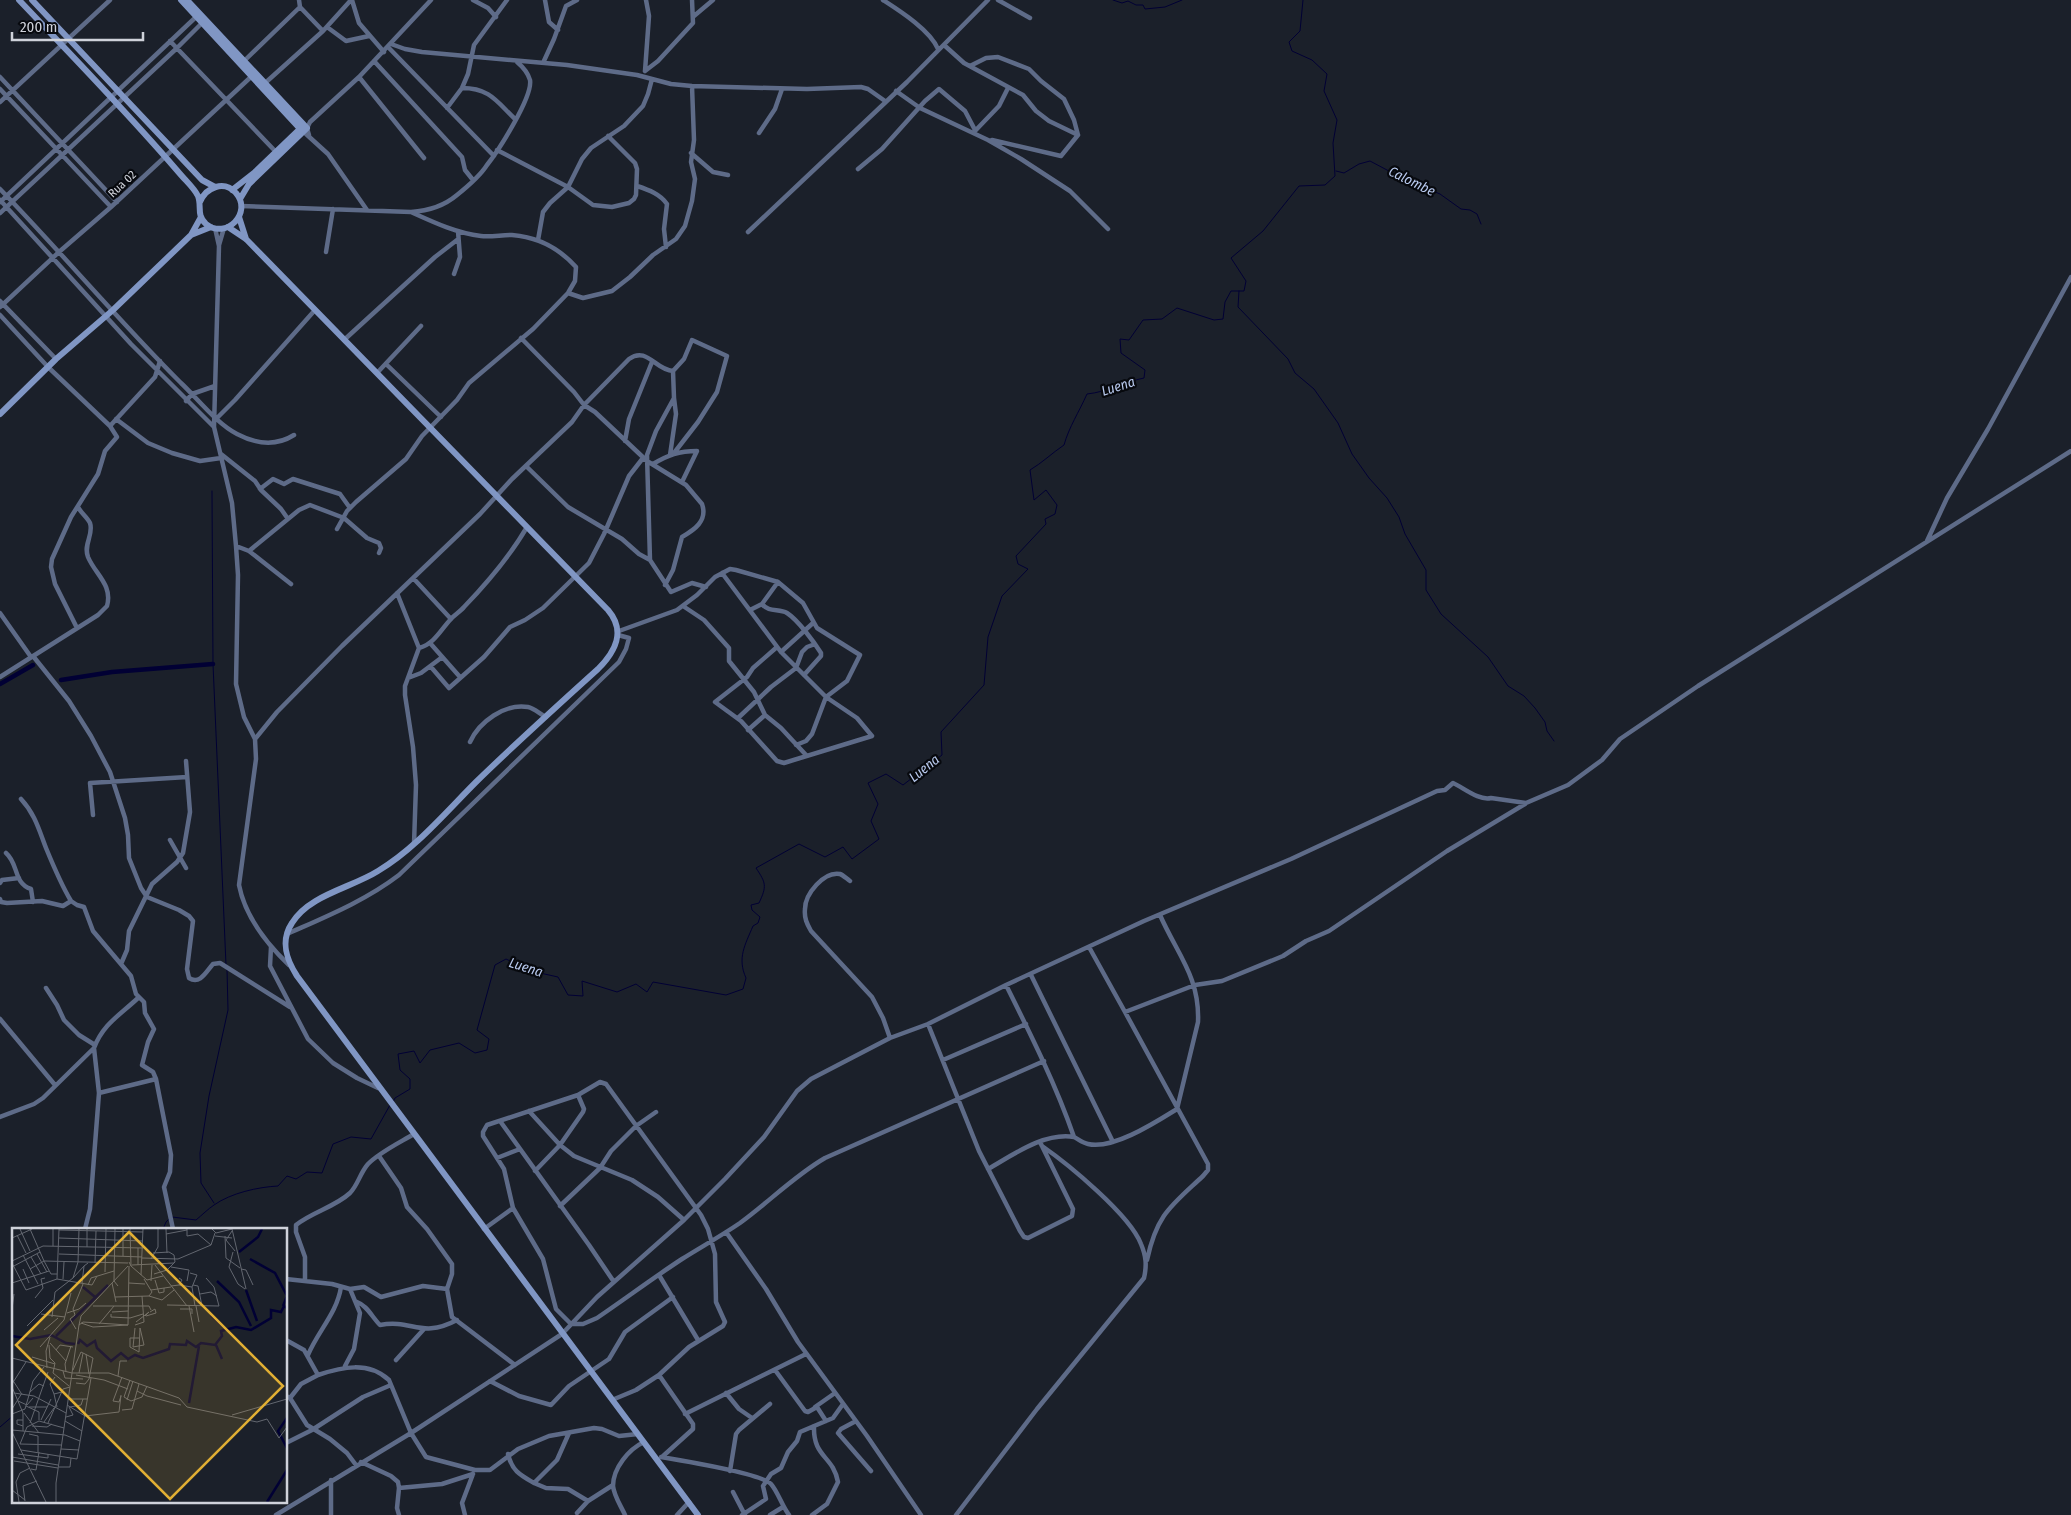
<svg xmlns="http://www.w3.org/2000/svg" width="2071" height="1515" font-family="'Fira Sans Condensed',sans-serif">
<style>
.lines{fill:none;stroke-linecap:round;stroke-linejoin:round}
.stream{stroke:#010034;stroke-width:1}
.canal{stroke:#010034;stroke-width:4.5}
.street{stroke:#5e6b88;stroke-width:4.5}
.secondary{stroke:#8096c4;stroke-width:6}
.labels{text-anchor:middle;stroke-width:4.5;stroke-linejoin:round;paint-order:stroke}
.street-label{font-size:12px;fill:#cfd2da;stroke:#07090e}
.water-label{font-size:14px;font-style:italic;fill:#b8c9ee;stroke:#07090e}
.inset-river{fill:none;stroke:#010034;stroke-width:2.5}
.inset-road{fill:none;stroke:#636770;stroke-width:1}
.view{fill:#e1af34;fill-opacity:0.15;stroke:#e1af34;stroke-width:2.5}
.inset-edge{fill:none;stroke:#cfd2da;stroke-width:2.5}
</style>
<rect width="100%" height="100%" fill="#1b202a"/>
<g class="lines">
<path class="stream" d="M1113 0 1122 3 1128 1 1136 5H1143L1145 9 1165 7 1182 0
M1336 171 1344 173 1359 164 1370 161 1404 179 1440 194 1461 209 1470 210 1477 214 1481 224
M1239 291 1238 307 1288 359 1295 373 1314 389 1338 423 1352 454 1369 478 1387 498 1399 517 1405 534 1426 570V590L1441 614 1488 657 1508 686 1524 696 1535 708 1545 722 1547 731 1554 741
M212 491 213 664 226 965
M393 1102 395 1098 410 1089V1079L400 1070 398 1054 414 1051 420 1063 430 1050 459 1043 475 1053 487 1050 489 1039 477 1030 495 965 506 959 531 971 558 977 568 995 583 996 582 981 617 992 636 984 647 992 653 982 726 995 743 989 746 978C737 958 745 945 753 926L758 923 760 917 752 910 751 905 759 903C767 886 766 883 756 868L799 844 825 857 843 847 852 859 879 839 871 821 878 804 868 783 886 774 903 785 942 755 941 732 984 685 988 637 1002 596 1028 569 1018 564 1016 556 1046 524 1045 519 1055 514 1057 505 1046 490 1034 500 1030 470C1042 463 1052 453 1064 445 1069 427 1079 412 1087 394 1107 392 1124 382 1144 378L1145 370 1121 353 1120 339 1129 340 1143 320 1162 319 1177 308 1214 320 1223 319 1225 302 1231 291H1244L1246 281 1231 258 1263 231 1299 186 1325 185 1335 176 1333 143 1337 120 1324 91 1327 74 1312 60 1292 51 1289 42 1300 31 1303 0
M214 1203 201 1183 200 1153 209 1096 228 1010 227 969
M172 1217 196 1220C202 1215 208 1209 214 1205 231 1193 258 1187 278 1186L287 1176 296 1179 307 1172 322 1173 333 1144 351 1137 371 1139 390 1105
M163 1229 166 1222 169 1219
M0 1427 14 1415"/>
<path class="canal" d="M61 680 112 672 213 664
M0 684 33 665"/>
<path class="street" d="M299 0 300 7 323 31
M352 0 359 23 384 52
M473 0 488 8 496 17
M545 0 549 22 558 30
M883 0C900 11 930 30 938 49
M998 0 1030 18
M694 16 713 0
M327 27 346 41 369 36
M170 41 276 152
M391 44 405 49 422 52 567 65 637 75 671 84 692 86 807 89 861 87 868 89 885 101
M944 45 964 63 1023 95 1036 111 1049 121 1078 135
M388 47 494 156
M374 61 462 157 465 170 473 180
M243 62 300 7
M543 63 554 39 566 6 577 0
M970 66 986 58 998 57 1029 69 1041 81 1064 99 1074 120 1078 135
M645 71 658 61 693 23 692 0
M645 71 649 16 646 0
M0 77 117 202
M359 77 424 158
M264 84 323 31 351 0
M462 88C490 88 497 102 515 119
M0 89 111 207
M896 91 920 108 988 140 1021 159 1070 191 1108 229
M0 102 110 0
M447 108 462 88 468 74 474 45 507 0
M974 132 999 106 1008 88
M759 133 775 109 782 89
M306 134 328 154 367 210
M309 135 307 128 310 122 359 77 431 0
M992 140 1061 156 1078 135
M497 150 568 187 593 205 612 207 629 203 634 199 636 195 637 169 635 163 608 136
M691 153 713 172 728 175
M858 169 882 149 925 101 939 89 965 111 975 130
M637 186C649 190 660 194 667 204L664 229 666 247
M0 189C61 252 118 320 181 383 197 398 217 424 237 434 256 444 275 447 294 435
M0 200 131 344 214 427
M0 202 197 16
M241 206 411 212C427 211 444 206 457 195 467 187 480 176 487 165 498 151 533 97 530 80 528 73 523 67 517 62
M0 213 177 48 203 22
M215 228 219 246 214 427 232 503 236 546 238 575 236 684 244 717 255 739 256 759 239 885C245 916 267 944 289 965
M748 232 907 82 988 0
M538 240 543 212 550 203 568 187 582 159 591 148 624 126 643 106 648 94 652 79
M219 245 224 228
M326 252 333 209
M454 274 460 257 458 231
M568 293 583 298 612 291 630 277 653 255 676 239 685 226 692 201 695 179 691 162 694 140 692 86
M0 301 56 359
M0 307 59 252 111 207 253 75
M0 315 48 367 110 426 117 437 105 451 98 474 71 517 52 559 51 567 55 584 77 628
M521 338 574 392 584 405 595 412 647 461 686 485 702 504C708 521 694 530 682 537L673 570 665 585
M344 340 435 257 457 240
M386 364 441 417
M377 373 421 326
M186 401 192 394 215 386
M217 418 235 400 315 310
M116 419 148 443 172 453 200 461 221 458
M110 426 155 377 160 361
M625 441 629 419 652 362
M674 453 698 422 717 392 727 356 692 340 684 359 673 371 674 398
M221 454 255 481 261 490 281 509 288 519 299 510 310 505 344 518 367 538 379 543 381 548 379 553
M653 464C668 455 679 451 697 451L682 482
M526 466 568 507 622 539 639 554 650 560 671 592 692 583 706 587
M260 489 273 479 284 484 293 479 340 494 350 508
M337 529 347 511 356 502 406 459 422 436 457 400 469 383 533 329 568 293 575 281 576 267C558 247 538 237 512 235 501 235 491 237 481 236 456 233 433 222 411 212
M1927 541 1947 498 1988 429 2071 277
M236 546 249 551 291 584
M249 551 288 519
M650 560 647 455 656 431 674 398 676 414 670 455
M722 573 781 652 826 697 857 718 872 736 784 763 777 761 741 721 715 702 747 677 753 668 777 647
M414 579 451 619
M397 593 419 648 405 686V695L413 747 416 785 414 844
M762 604 778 582
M683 606 704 620 729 648V661L754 692 765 715 781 728 806 755
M750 610 762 604C769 613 779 608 787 613 798 620 814 642 821 653V656L804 675
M0 613 31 657
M619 631 677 610 697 595 715 577 730 569 736 570 778 582 803 603 817 628 860 655 847 681 826 697 812 734 806 741 796 745
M430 643 460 677
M419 648C434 644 440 631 450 620 454 615 460 612 464 607 488 582 510 556 527 527
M781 652 813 623
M33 656 69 701 91 736 110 772 125 818 128 835 129 858 141 888 147 897 179 910 189 916 193 921 187 969 189 978C200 985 206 972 213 964L220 963 290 1007
M431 667 449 688 484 657 510 627 525 620 543 608 589 563 604 534 629 476 643 458
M0 677 98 615 107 606C113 585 95 574 88 557 83 544 94 535 90 523 87 517 81 513 78 507
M408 678 421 673 441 658
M738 718 771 687 796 668 802 652 807 647 815 644
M748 730 765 715
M255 739 277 712 342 646 480 514 512 479 572 422 584 405 629 359C647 346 655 370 673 371
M470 742C479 722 505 703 528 707 534 708 540 714 546 717
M21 799C35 814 39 830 46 848 53 865 62 886 71 901L77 905 84 907 93 931 131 976 136 994 144 1002 145 1013 154 1029 148 1042 142 1065 153 1072 156 1079 171 1155 170 1172 164 1187 173 1229
M93 815 90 783 187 777
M170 840 186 868
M6 853C19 864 13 883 31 889L33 902
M850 881C847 879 843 875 840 874 824 871 805 894 805 909 804 918 807 924 811 931L872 997 883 1018 890 1038
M0 883 2 880 19 878
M0 899 1 902 7 903 42 901 63 906 71 901
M287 934C325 917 365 901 399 875L619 662 626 649 629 638 618 635
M271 947 270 966 308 1039 333 1063 357 1078 378 1088
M1089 947 1125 1012 1195 985 1222 981 1283 956 1306 941 1329 931 1447 851 1525 804
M121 964 127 950 129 931 152 884 177 862 183 853 190 812 186 761
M1031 975 1113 1142
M1006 985C1031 1035 1056 1085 1074 1137 1078 1139 1083 1143 1088 1144 1113 1150 1156 1122 1177 1109L1198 1022C1200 977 1177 954 1160 915
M46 988 57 1005 64 1020 79 1035 95 1045
M1125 1012 1208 1164V1170L1203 1176C1171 1206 1157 1214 1147 1260
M0 1019 55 1085
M928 1024 979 1151 1020 1231 1024 1237 1028 1238 1072 1216 1073 1209 1040 1142
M943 1060 1026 1024
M99 1093 156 1079
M529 1111 560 1145 574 1156 632 1180 658 1197 684 1220
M0 1117 34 1104 43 1098 94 1048C103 1024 120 1015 138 998
M500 1121 589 1245 614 1282
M379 1156 401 1188 407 1207 427 1229 452 1264V1274L447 1289 452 1317 515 1365
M497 1158 520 1149
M988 1169C1013 1155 1044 1132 1074 1137
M535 1171 560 1145 583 1112 584 1109 578 1095
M560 1206 600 1168 611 1151 636 1126 656 1112
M85 1229 90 1209 99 1093 94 1048
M484 1229 513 1208
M726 1232 766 1289 798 1342 867 1436 921 1515
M659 1275 698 1340
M286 1279 332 1284 350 1289 364 1287 381 1297 423 1286 447 1289
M305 1281V1257L296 1232V1225C312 1212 335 1207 350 1193 358 1185 360 1173 368 1164 380 1152 399 1143 414 1134
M355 1301C368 1306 371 1316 380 1325 413 1319 421 1339 457 1320
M286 1340 304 1350 318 1375C342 1367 368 1361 389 1380L411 1433 426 1457 475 1470H490L518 1449 549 1436 594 1428 602 1429 619 1436 638 1434
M308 1355C318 1331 337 1313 341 1287
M396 1360 424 1329
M345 1366 354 1349 360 1313 350 1289
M775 1370 805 1411 808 1412 817 1407 826 1421
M659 1375 689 1347 723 1326 725 1322 716 1302 715 1254 708 1229 701 1215 606 1084 600 1082 578 1095 487 1125 483 1132V1136L504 1169 513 1208 543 1259 556 1309 571 1324H583L597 1318C625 1299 653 1278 682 1259 701 1247 721 1236 740 1223 769 1202 794 1176 825 1158L1044 1061
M490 1381 519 1396 551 1405 569 1386 609 1359 625 1332 673 1297
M726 1393 739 1409 752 1418
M286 1396 290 1398 307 1425 330 1439 347 1453 356 1465
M290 1398 301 1384 318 1375
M612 1400 636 1390 659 1375 693 1424V1429L662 1457
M815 1407 835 1393
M685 1414 806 1354
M856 1421 841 1429 838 1433 871 1471
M569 1433 557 1460 534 1483 546 1488 568 1489 588 1501
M286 1443 312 1430 363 1397 391 1385
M508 1454C512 1471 520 1475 534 1483
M661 1457C679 1460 762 1474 771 1484 778 1492 782 1506 789 1515
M361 1462 391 1476 398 1482 399 1488 442 1484 473 1474
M730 1471 736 1434 739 1430 770 1404
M733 1492 745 1515
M577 1513 588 1501 613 1485
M276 1515 411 1433 562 1334 597 1297 684 1220 725 1179 764 1137 797 1091 811 1079 890 1038 928 1024 1006 985 1144 921 1291 859 1437 791 1445 790 1453 783C1464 788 1479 801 1491 798L1526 803 1568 785 1602 760 1620 739 1698 686 2071 451
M331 1515V1480
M399 1515 397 1508 399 1488
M465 1515 462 1503 473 1474
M625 1515C621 1506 614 1496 613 1486 613 1468 629 1449 644 1442
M677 1515 689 1502
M742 1515 766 1499 763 1486 771 1474 781 1468 788 1452 797 1441 800 1432 833 1418 843 1404
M770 1515 783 1507
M812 1515 827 1504 838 1482C833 1455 813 1458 814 1426
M956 1515 1037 1409 1144 1278C1147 1265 1146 1256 1141 1244 1130 1215 1068 1164 1042 1146"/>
<path class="secondary" d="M19 0C74 58 130 115 181 175 187 182 194 188 198 196 202 206 196 215 206 224 226 240 253 213 236 193 224 180 206 187 200 202
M32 0 202 180 215 187
M181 0 303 132
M187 0 307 128 249 184 240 199
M232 190 255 172 303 126
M239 217 246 239
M228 227 246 239 608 610C626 631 616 651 598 669 557 706 516 743 476 782 445 813 415 849 378 871 351 888 309 895 292 923 280 941 286 959 297 976L698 1515
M191 235 211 227
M0 414 56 359 113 310 191 235 201 217"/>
</g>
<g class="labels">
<g class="street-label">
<text transform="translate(122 184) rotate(-43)" y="4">Rua 02</text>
</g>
<g class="water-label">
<text transform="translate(1412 181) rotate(26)" y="5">Calombe</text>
<text transform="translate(1118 386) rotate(-18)" y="5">Luena</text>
<text transform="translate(924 768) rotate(-39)" y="5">Luena</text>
<text transform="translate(526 967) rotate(18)" y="5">Luena</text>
</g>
</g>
<g transform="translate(12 1228)">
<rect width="275" height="275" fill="#1b202a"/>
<path class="inset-river" d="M227 24 246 9 250 1M238 31 263 45 275 68 271 78M205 53 227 74 239 98M71 59 83 69M234 62 245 93M199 87 214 101M0 108 18 111 39 107 54 115 63 116M44 108 96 57M66 116 68 112 75 118 83 113 85 120 99 133 109 125 116 131 123 127 131 130 157 121 158 116 174 117 175 113 184 119 189 115 203 117 210 108 209 103 224 99 239 102 259 90V82L269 84 272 78 275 80M204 117 210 131M177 175 187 118M275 190 266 203 275 220M255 274 275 242"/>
<path class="inset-road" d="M8 1 18 23M18 1 32 33 116 35M103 1 102 53 106 58M154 1 155 25M175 1V8L186 6 199 17 203 5M200 1 204 5 220 1M220 1 234 61M47 2 131 4M220 3 214 12 223 23M154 6 175 2M5 7 14 25M203 8 220 10M213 8 214 30 228 40M0 10 20 1M47 10 131 13M41 18V1M75 19V1M221 24 217 39 226 56 233 61M141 25 157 24 162 27 163 34 155 42 142 46M25 26 35 44M47 26 130 29M11 27 26 56M111 28V1M19 29 29 46M130 30 166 31 199 17M139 31 146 19V1M0 33 31 18 131 20M117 34 119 38 118 1M0 35 14 62 45 51 80 57 85 48M83 35 84 3M120 37 162 35M126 37V20M143 37 175 78M119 38 135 52 151 48M0 39 28 24M159 39 177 42 175 53M11 41 17 55M18 41 32 33 39 46H45M229 41 234 42 241 57M93 44 94 1M129 47 131 1M61 50 72 38M45 51 47 1M51 51 52 34M132 51 140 64 137 68M143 52 147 65 152 64V60M139 53 140 37M0 55 37 43M70 55 72 38 76 35M100 55 104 74M117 55 133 56M76 57 79 50 102 43M167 57 180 59 185 47 178 45M181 57 186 58 190 78M159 58 167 57 170 52 167 50M180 59 183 78M139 62 159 59M188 66 199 64 205 68M103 69 137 68 150 72 162 62M23 70 31 60 29 51 33 50M155 77 207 78 202 59 194 50M81 78H137L139 82M177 78 182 104M184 78 187 94M0 81 2 66M168 81H180V86M100 84 116 83M55 85 67 81 74 75M29 86 53 89M99 86V89L118 90 131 86M134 88 144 85 143 81 138 84M40 89 43 64 61 50 66 34 67 1M124 94 137 84 133 88M69 95 81 99 116 97M87 96 102 78M67 97 69 88 116 38M123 97 132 94 130 68M15 98 41 72M64 101 58 91 63 87 61 81 71 56M32 102 46 90M127 110H118V119L127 124M38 115 54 133M37 117 38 130 43 135 41 145 57 158M28 119 52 92 59 65M121 119 132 117 128 100M121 119 123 100M44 122 48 117 61 119M127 124 128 100M74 126 77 146M20 129 43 136M0 130 60 145H97L167 170 175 179 245 194 255 191 267 210 275 199M35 140 34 123 38 109M61 142 69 124 81 130 77 151 73 156 64 155M51 143 53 150 71 151M54 144 53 136 59 118M67 145 71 125M64 147 92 152 116 161M106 148 108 133H115M0 151 9 165M118 152 112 169 119 173 130 169 135 158M0 156 14 134M127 156 125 163 135 168 169 177M0 159 11 185V203M18 164 27 156 32 158M2 165 22 168 54 185M42 166 38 156 43 149M109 168 107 174 101 173 110 149M56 171H75M115 172 121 153M6 173 15 177 21 170M55 177 73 188 107 184 109 167M14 178 27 184V192M17 179H35M45 179 42 166 50 164M58 179 69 177 71 171M0 181 10 165M110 182 120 181 125 163M12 185 27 205M0 186 13 181 21 153 32 139M220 187 275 171M54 189 61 187 57 179M29 192 39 171M53 193 70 203M32 194 42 180M18 195 36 144M36 195 51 161 58 159M11 198 5 196V192H11M20 198 35 199 40 196M0 202 53 207 68 213M0 204 34 274M17 206 26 208V224M49 217 8 216 15 199 27 193 52 200M49 221 67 222M9 222 65 231 79 150M6 226 36 230V226M0 229 46 237M2 233 46 240M47 239H58L59 230M19 241 24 242 27 224M0 262 13 272M13 273 11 258 25 253M7 274 4 254 8 245 18 240M44 274V255L67 97 71 94 116 97 117 38"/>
<path class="view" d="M117 4 271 158 158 271 4 117Z"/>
<rect width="275" height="275" class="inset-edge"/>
</g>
<path d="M12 32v8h131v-8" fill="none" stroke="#cfd2da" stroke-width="2.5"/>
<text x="20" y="32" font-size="15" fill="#cfd2da" stroke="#07090e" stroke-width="4" paint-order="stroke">200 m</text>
</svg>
